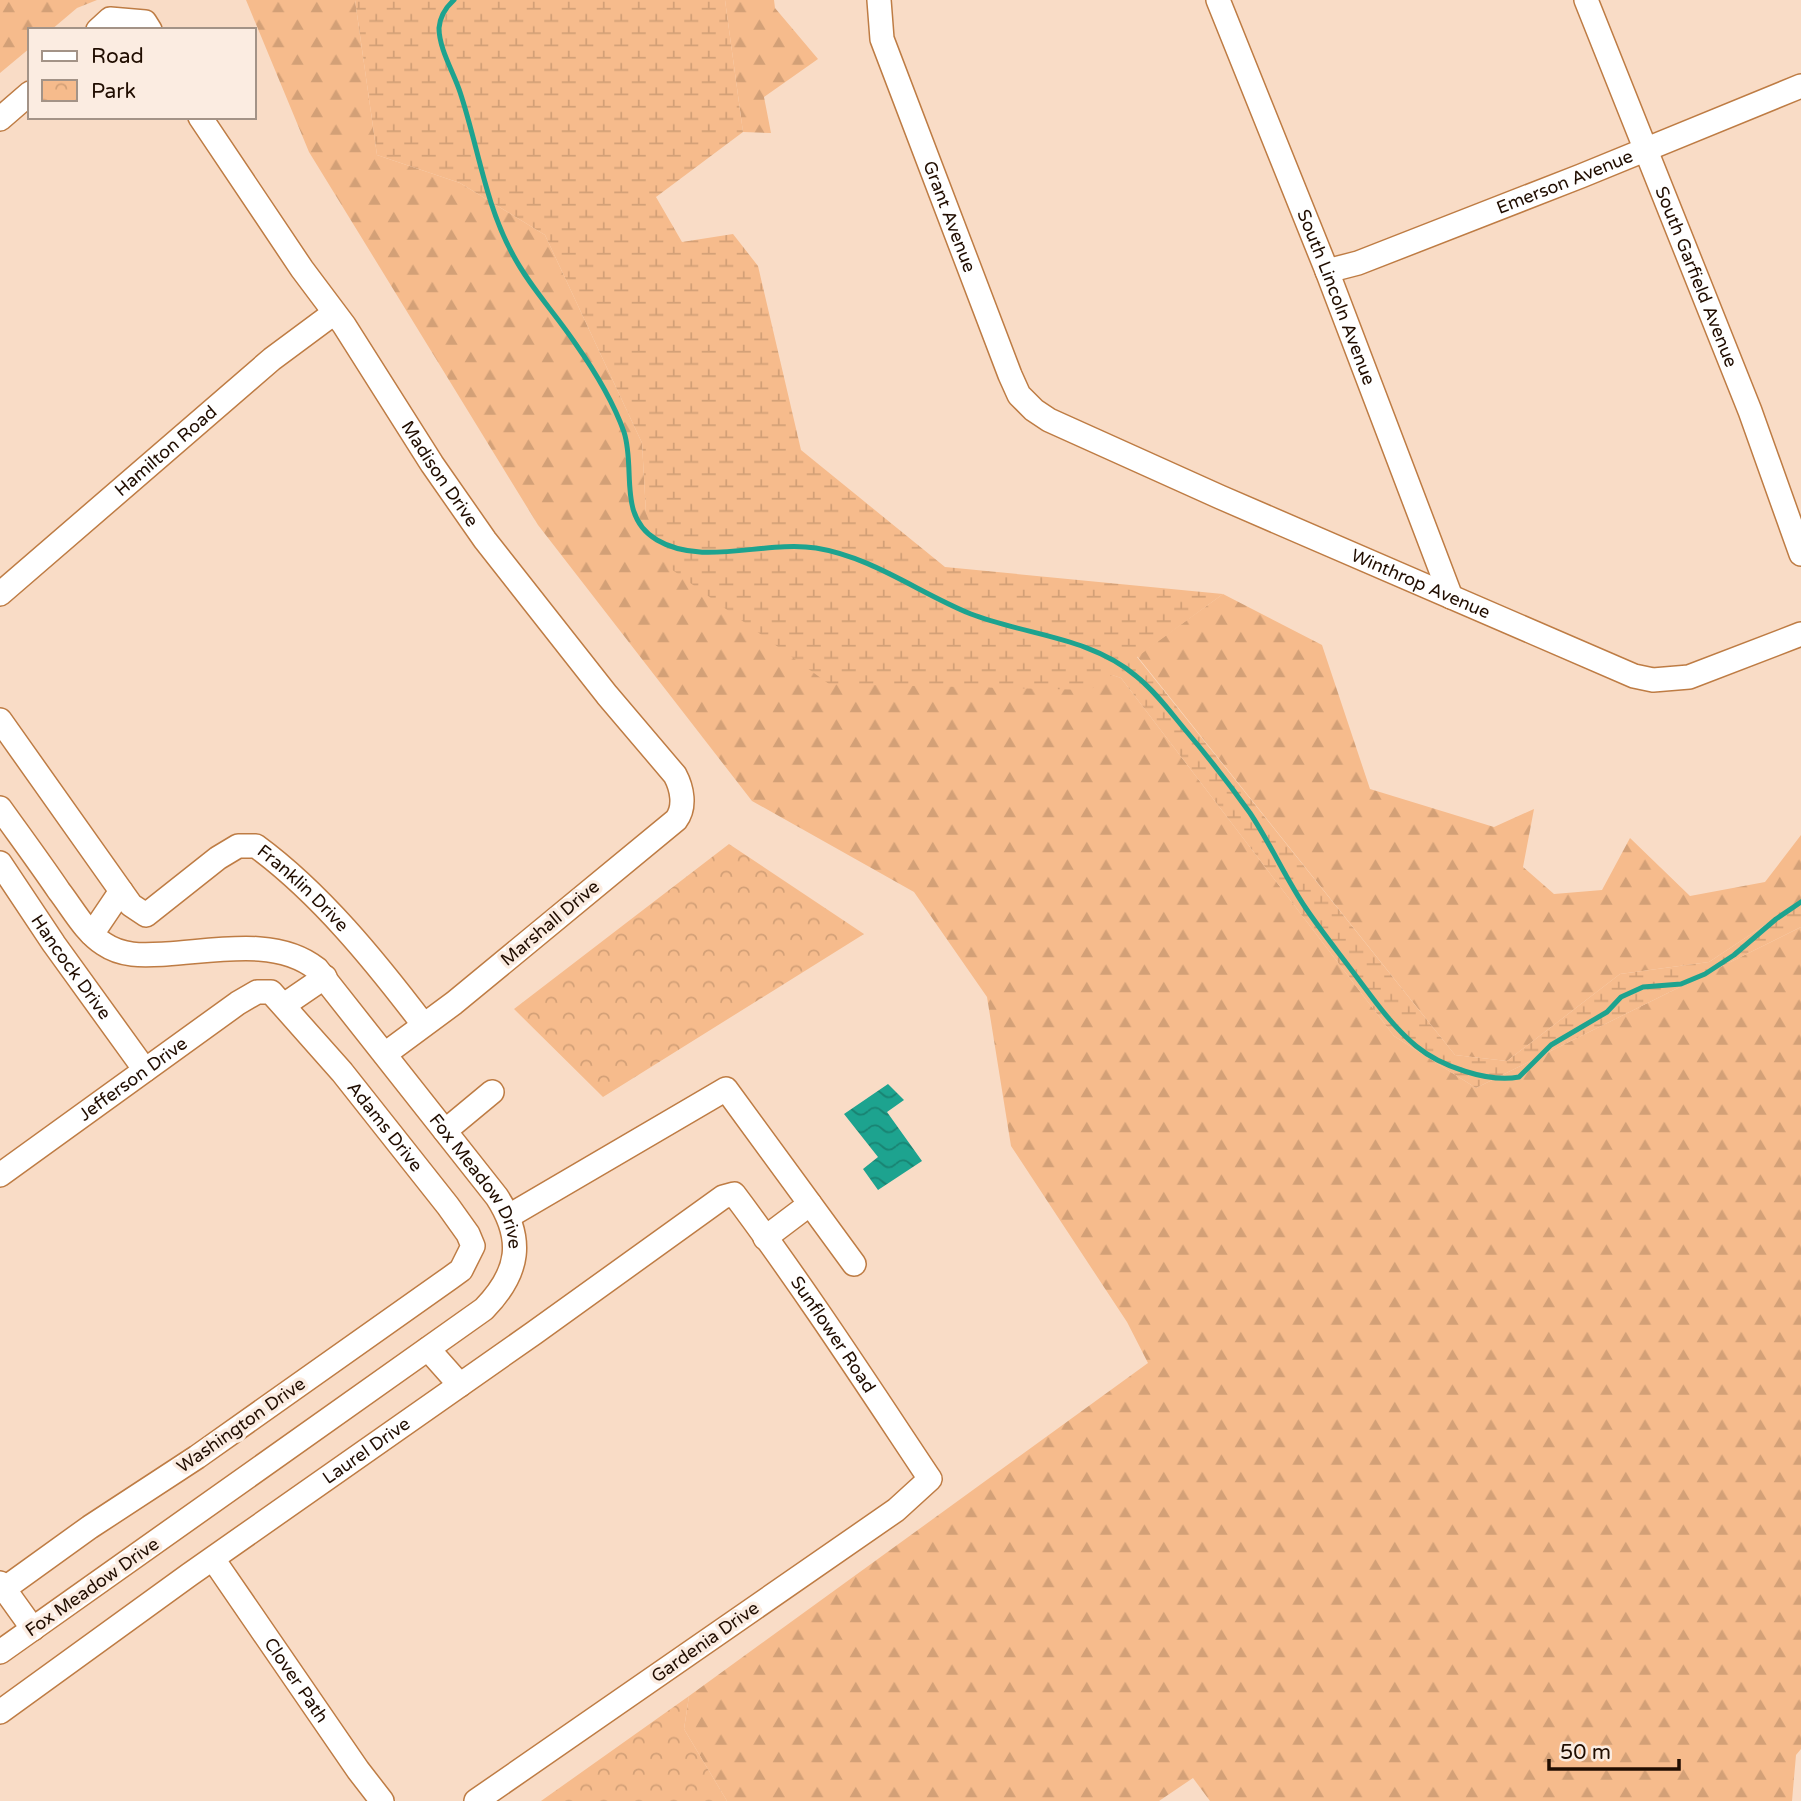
<svg xmlns="http://www.w3.org/2000/svg" width="1801" height="1801" font-family="'Varela Round',sans-serif">
<style>
.forest{fill:url(#forest-firs)}
.wetland{fill:url(#wetland-marsh)}
.park{fill:url(#park-crowns)}
.water{fill:url(#water-waves)}
.lines{fill:none;stroke-linecap:round;stroke-linejoin:round}
.stream{stroke:#1da38f;stroke-width:5}
.minor-casing{stroke:#be7c44;stroke-width:26}
.minor{stroke:#fff;stroke-width:23}
.labels{text-anchor:middle;stroke-width:7;stroke-linejoin:round;paint-order:stroke}
.street-label{font-size:18px;fill:#200d00;stroke:#fbece1}
</style>
<defs>
<pattern id="forest-firs" width="22" height="20" patternUnits="userSpaceOnUse" patternTransform="scale(1.75)"><rect width="22" height="20" fill="#f6bb8c"/><path d="M5 1l3.5 6h-7zM16 11l3.5 6h-7z" fill="#d3a077"/></pattern>
<pattern id="wetland-marsh" width="20" height="14" patternUnits="userSpaceOnUse" patternTransform="scale(1.75)"><rect width="20" height="14" fill="#f6bb8c"/><path d="M1 5h8M5 5V1M11 12h8M15 12V8" fill="none" stroke="#d3a077"/></pattern>
<pattern id="park-crowns" width="20" height="18" patternUnits="userSpaceOnUse" patternTransform="scale(1.75)"><rect width="20" height="18" fill="#f6bb8c"/><path d="M2 6a3 3 0 1 1 6 0M12 15a3 3 0 1 1 6 0" fill="none" stroke="#d3a077"/></pattern>
<pattern id="water-waves" width="16" height="10" patternUnits="userSpaceOnUse" patternTransform="scale(1.75)"><rect width="16" height="10" fill="#1da38f"/><path d="M0 5q4-4 8 0t8 0" fill="none" stroke="#198372"/></pattern>
</defs>
<rect width="100%" height="100%" fill="#f9dcc6"/>
<path class="forest" d="M0 0H97L77 8 51 30H30V48L0 73Z
M246 0H355L377 155 460 183 545 235 642 443 646 513 1121 678 1394 1036 1476 1088 1801 927V1749L1796 1755 1792 1801H1210L1193 1778 1159 1801H727L684 1729 689 1696 1148 1363 1127 1322 1011 1146 987 997 914 892 752 801 538 525 309 152Z
M725 0H774L775 8 818 59 764 97 771 133 743 132Z
M1223 594 1322 645 1370 789 1494 827 1534 809 1523 867 1554 894 1602 890 1630 838 1690 896 1765 882 1801 835V901L1709 962 1620 974 1507 1061 1455 1055 1137 656Z"/>
<path class="wetland" d="M355 0H725L743 132 656 197 682 242 733 234 758 266 801 450 945 567 1223 594 1137 657 1455 1055 1507 1061 1620 974 1709 962 1801 901V927L1476 1088 1394 1036 1121 678 1112 675 1090 690 829 684 667 566 646 513 642 443 545 235 460 183 377 155Z"/>
<path class="park" d="M729 844 864 934 603 1097 514 1009Z
M689 1696 684 1729 727 1801H541Z"/>
<path class="water" d="M888 1084 904 1100 887 1112 922 1161 878 1190 863 1169 878 1157 844 1114Z"/>
<g class="lines">
<path class="stream" d="M454 0C445 8 440 16 439 28 439 49 454 73 460 92 478 146 485 203 512 253 529 286 555 313 575 343 594 370 613 401 624 432 636 469 617 517 657 540 702 567 765 540 816 548 872 557 919 593 971 614 1025 635 1091 637 1136 676 1156 692 1171 713 1187 732 1209 758 1230 785 1250 813 1270 843 1285 877 1305 907 1321 931 1339 953 1356 976 1374 1000 1392 1026 1416 1046 1440 1066 1488 1083 1519 1077L1551 1045 1607 1012 1621 997 1643 987 1681 984 1705 974 1734 955 1776 919 1801 902"/>
<defs>
<g id="minor">
<path id="s1" d="M879 0 882 39 1010 375 1019 395 1034 410 1049 420 1220 497 1634 676 1653 680 1689 677 1801 634"/>
<path id="s2" d="M1218 0 1327 271 1451 597"/>
<path id="s3" d="M1586 0 1750 411 1801 554"/>
<path d="M98 30 110 19 145 22 150 30"/>
<path id="s4" d="M200 117 302 269 344 325 432 464 485 540 607 695 675 775C682 788 686 807 676 820L454 1003 385 1054"/>
<path d="M0 119 30 93"/>
<path id="s5" d="M1327 271 1358 263 1581 176 1801 86"/>
<path id="s6" d="M0 594 272 359 334 313"/>
<path id="s7" d="M0 720 131 905 146 915 218 858 238 846H256C320 893 375 961 423 1024"/>
<path id="s8" d="M0 808C20 836 40 863 59 891 73 909 85 932 104 944 123 957 145 955 166 954 215 951 277 937 317 969L497 1197C524 1239 520 1272 484 1309L0 1652"/>
<path id="s9" d="M0 863 54 944 145 1070"/>
<path d="M92 934 121 891"/>
<path d="M284 1005 325 977"/>
<path d="M445 1131 492 1092"/>
<path id="s10" d="M0 1175 238 1003 257 992H271L342 1072 448 1206 468 1234 473 1246 461 1270 450 1278 197 1457 90 1527 4 1589"/>
<path d="M509 1216 726 1089 854 1264"/>
<path d="M765 1238 810 1204"/>
<path d="M428 1349 460 1385"/>
<path id="s11" d="M213 1559 358 1770 382 1801"/>
<path d="M0 1583 33 1629"/>
<path id="s12" d="M0 1712 189 1575 534 1333 723 1197 734 1194C803 1286 866 1383 930 1479L896 1510 476 1801"/>
</g>
</defs>
<use href="#minor" class="minor-casing"/>
<use href="#minor" class="minor"/>
</g>
<g class="labels">
<g class="street-label">
<text dy="6" stroke="none"><textPath href="#s5" startOffset="254">Emerson Avenue</textPath></text>
<text dy="6" stroke="none"><textPath href="#s1" startOffset="229">Grant Avenue</textPath></text>
<text dy="6" stroke="none"><textPath href="#s3" startOffset="298">South Garfield Avenue</textPath></text>
<text dy="6" stroke="none"><textPath href="#s2" startOffset="320">South Lincoln Avenue</textPath></text>
<text dy="6" stroke="none"><textPath href="#s6" startOffset="219">Hamilton Road</textPath></text>
<text dy="6" stroke="none"><textPath href="#s4" startOffset="430">Madison Drive</textPath></text>
<text dy="6" stroke="none"><textPath href="#s1" startOffset="866">Winthrop Avenue</textPath></text>
<text dy="6" stroke="none"><textPath href="#s7" startOffset="441">Franklin Drive</textPath></text>
<text transform="translate(550 923) rotate(-40)" y="6">Marshall Drive</text>
<text dy="6" stroke="none"><textPath href="#s9" startOffset="126">Hancock Drive</textPath></text>
<text dy="6" stroke="none"><textPath href="#s10" startOffset="164">Jefferson Drive</textPath></text>
<text dy="6" stroke="none"><textPath href="#s10" startOffset="506">Adams Drive</textPath></text>
<text dy="6" stroke="none"><textPath href="#s8" startOffset="658">Fox Meadow Drive</textPath></text>
<text dy="6" stroke="none"><textPath href="#s12" startOffset="1071">Sunflower Road</textPath></text>
<text transform="translate(241 1425) rotate(-35)" y="6">Washington Drive</text>
<text dy="6" stroke="none"><textPath href="#s12" startOffset="450">Laurel Drive</textPath></text>
<text transform="translate(92 1587) rotate(-35)" y="6">Fox Meadow Drive</text>
<text transform="translate(705 1642) rotate(-35)" y="6">Gardenia Drive</text>
<text dy="6" stroke="none"><textPath href="#s11" startOffset="147">Clover Path</textPath></text>
</g>
</g>
<rect x="28" y="28" width="228" height="91" fill="#fbece1" stroke="#a39387" stroke-width="2"/>
<rect x="42" y="51" width="35" height="10" fill="#ffffff" stroke="#a39387" stroke-width="2"/>
<text x="91" y="63" font-size="21" fill="#200d00">Road</text>
<rect x="42" y="80" width="35" height="21" fill="url(#park-crowns)" stroke="#a39387" stroke-width="2"/>
<text x="91" y="98" font-size="21" fill="#200d00">Park</text>
<path d="M1549 1759v10h130v-10" fill="none" stroke="#200d00" stroke-width="3.5"/>
<text x="1560" y="1759" font-size="21" fill="#200d00" stroke="#fbece1" stroke-width="5" paint-order="stroke">50 m</text>
</svg>
